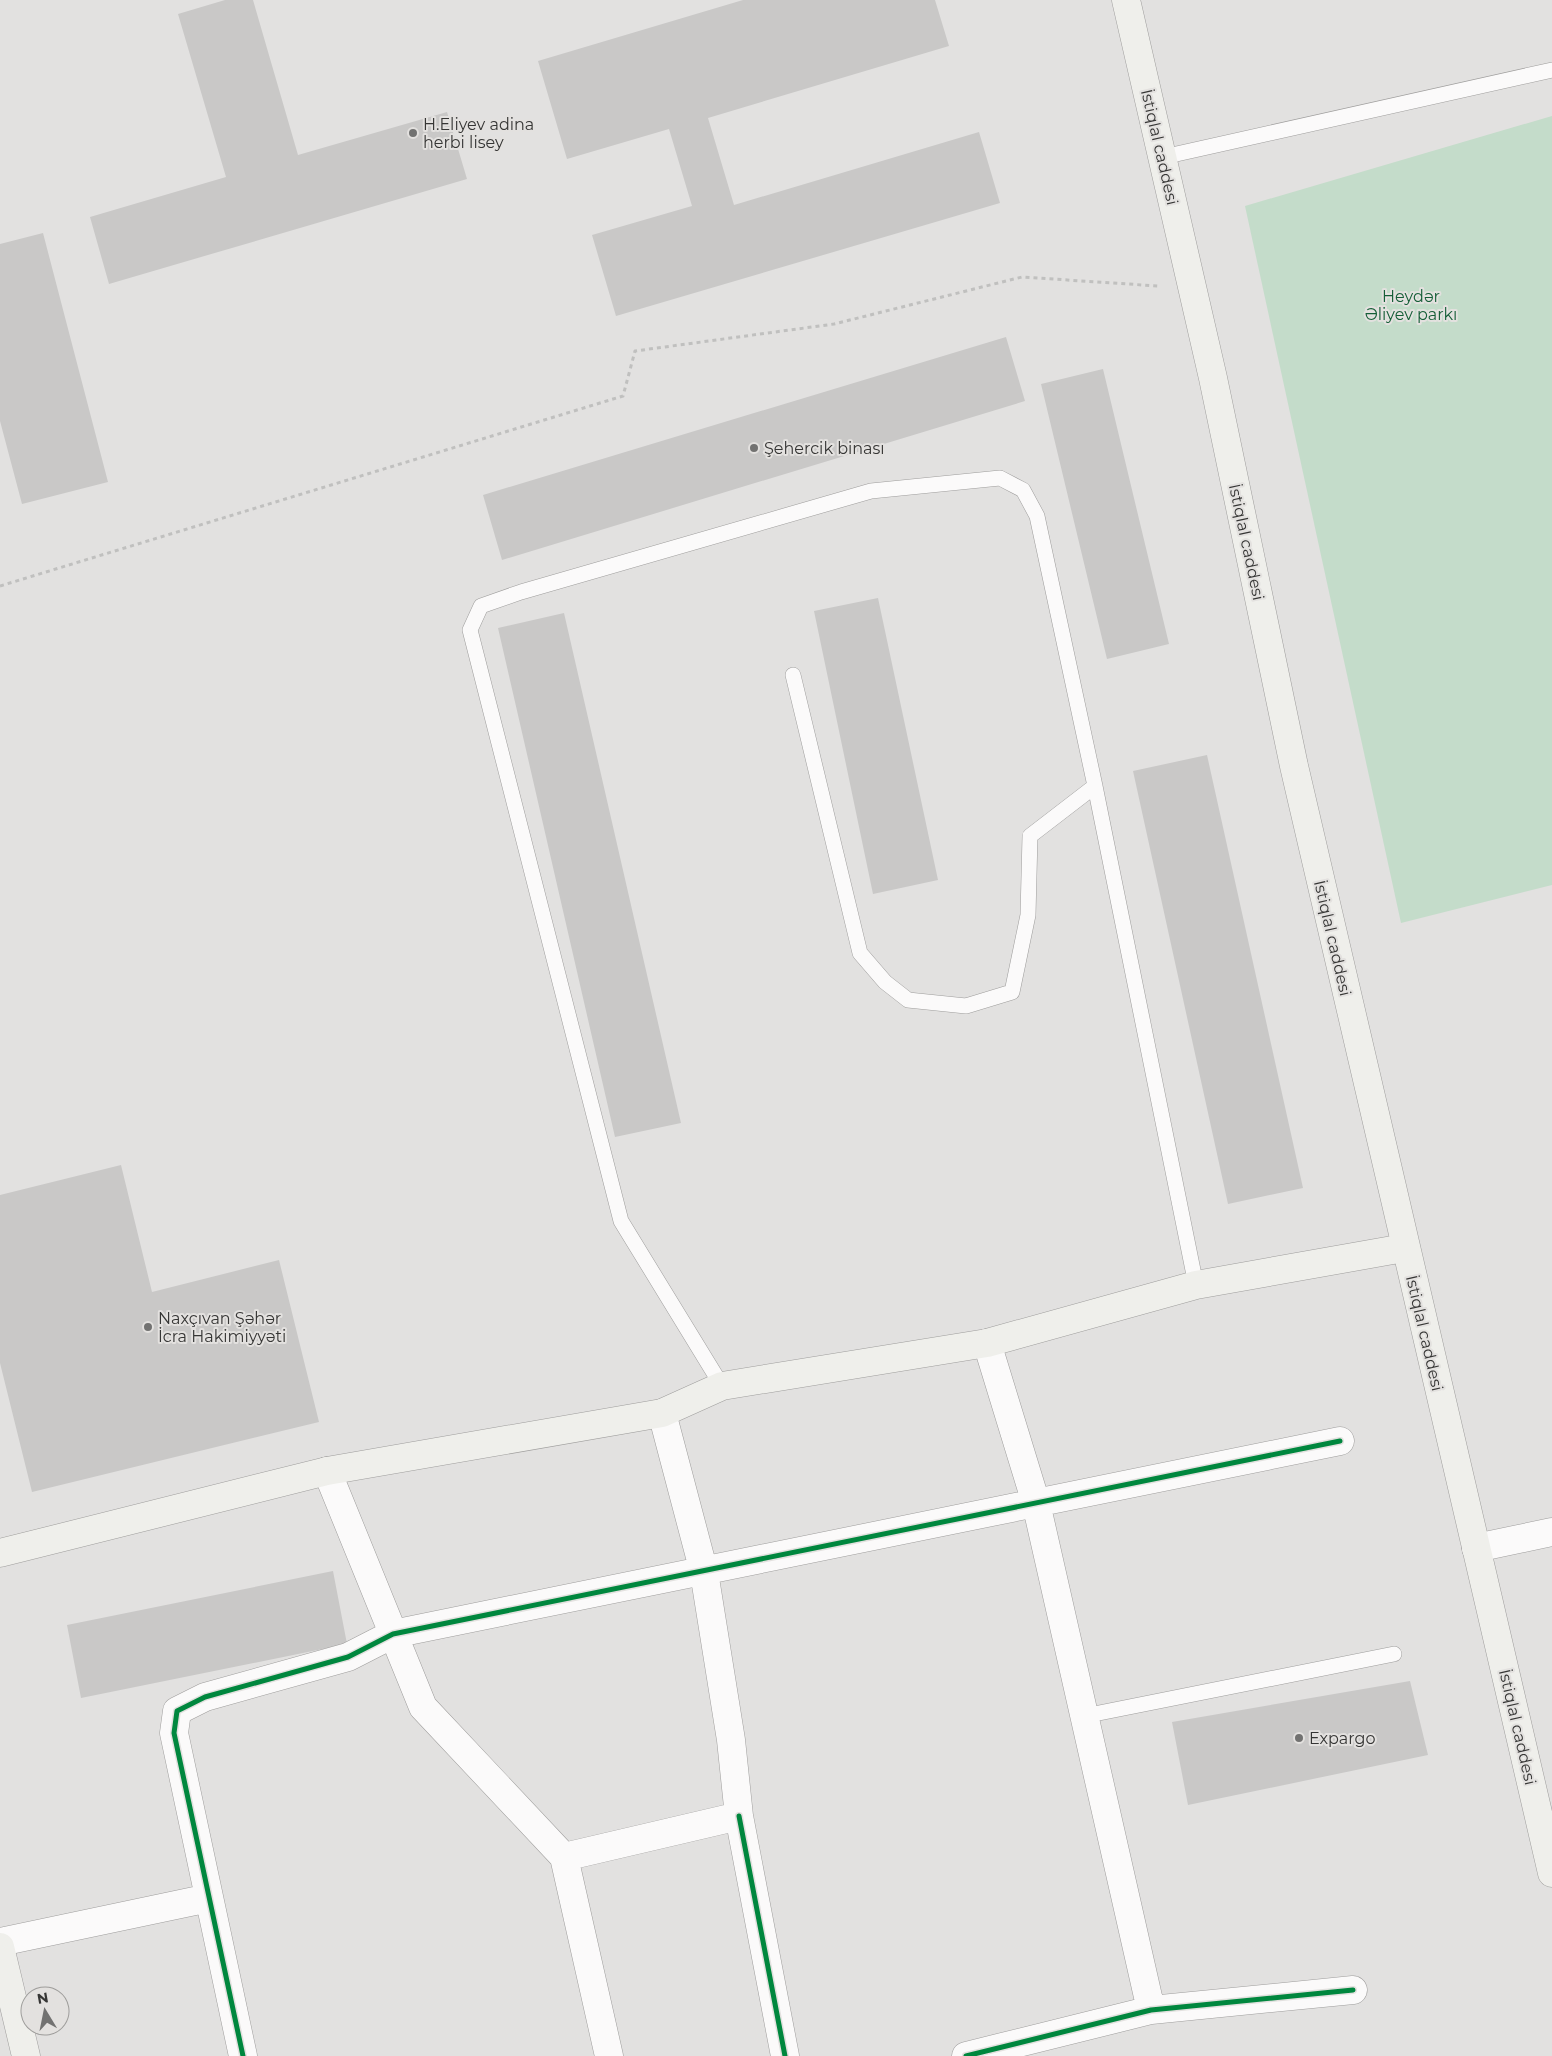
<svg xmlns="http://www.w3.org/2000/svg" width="1552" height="2056" font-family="Montserrat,sans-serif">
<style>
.green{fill:#c4dcca}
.building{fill:#c9c8c7}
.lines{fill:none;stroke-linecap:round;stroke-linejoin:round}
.service-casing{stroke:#9e9d9c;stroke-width:16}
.minor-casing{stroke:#9e9d9c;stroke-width:29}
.secondary-casing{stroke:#9e9d9c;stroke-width:29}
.path{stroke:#c0c0bf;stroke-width:3;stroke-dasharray:4 4;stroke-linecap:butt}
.service{stroke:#fbfafa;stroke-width:15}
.minor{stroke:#fbfafa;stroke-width:28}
.secondary{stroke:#efefeb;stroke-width:28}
.cycleway-casing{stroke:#e3e1df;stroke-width:8}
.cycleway{stroke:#00873e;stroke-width:5}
.poi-dot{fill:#727271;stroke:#e3e1df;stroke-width:2}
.labels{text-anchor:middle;stroke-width:4;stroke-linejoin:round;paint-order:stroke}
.poi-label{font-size:16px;fill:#363635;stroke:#e3e1df;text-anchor:start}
.street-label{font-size:16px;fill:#363635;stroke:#e3e1df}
.park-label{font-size:16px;fill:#155e37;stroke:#e3e1df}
</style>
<rect width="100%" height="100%" fill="#e2e1e0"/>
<path class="green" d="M1552 116V885L1401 923 1245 206Z"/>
<path class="building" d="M225 0H253L298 155 447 112 467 179 109 284 90 217 226 177 178 14Z
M743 0H935L949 46 708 118 734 205 979 132 1000 203 616 316 592 235 692 206 669 129 567 159 538 61Z
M43 233 108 482 22 504 0 421V244Z
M1006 337 1025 401 502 560 483 495Z
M1103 369 1169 644 1107 659 1041 384Z
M878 598 938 880 873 894 814 611Z
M564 613 681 1123 615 1137 498 628Z
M1207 755 1303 1188 1228 1204 1133 771Z
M121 1165 152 1292 279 1260 319 1422 32 1492 0 1363V1195Z
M333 1571 347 1644 81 1698 67 1625Z
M1410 1681 1428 1755 1188 1805 1172 1722Z"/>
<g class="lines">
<defs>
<path id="service" d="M1163 157 1552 70
M793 675 860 953 885 982 908 1000 966 1006 1012 992 1028 915 1030 836 1095 786
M722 1386 621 1221 470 630 481 606 521 592 871 491 1000 478 1023 490 1037 516 1095 786 1196 1285
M1084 1716 1394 1654"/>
<path id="minor" d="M987 1343 1036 1503 1151 2010
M327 1471 423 1707 564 1857 609 2056
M1476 1548 1552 1532
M739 1816 785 2056
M564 1857 739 1816 731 1740 704 1572 662 1413
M0 1942 209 1898
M243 2056 174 1733 177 1711 205 1697 348 1657 393 1634 1340 1441
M966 2056 1151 2010 1353 1990"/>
<path id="secondary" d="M1126 0 1213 378 1294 766 1552 1873
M0 1553 327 1471 662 1413 722 1386 987 1343 1196 1285 1404 1248
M0 1947 26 2056"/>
</defs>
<use href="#service" class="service-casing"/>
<use href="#minor" class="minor-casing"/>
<use href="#secondary" class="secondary-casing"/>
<path class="path" d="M0 586 623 396 635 351 834 324 1022 277 1158 286"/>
<use href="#service" class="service"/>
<use href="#minor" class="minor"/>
<use href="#secondary" class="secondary"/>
<defs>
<path id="cycleway" d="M739 1816 785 2056
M243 2056 174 1733 177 1711 205 1697 348 1657 393 1634 1340 1441
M966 2056 1151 2010 1353 1990"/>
</defs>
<use href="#cycleway" class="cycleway-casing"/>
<use href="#cycleway" class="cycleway"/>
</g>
<g class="poi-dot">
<circle cx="413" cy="133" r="5"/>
<circle cx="754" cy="448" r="5"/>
<circle cx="148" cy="1327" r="5"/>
<circle cx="1299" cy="1738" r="5"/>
</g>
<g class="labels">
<g class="poi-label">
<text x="423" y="130">H.Eliyev adina<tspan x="423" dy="18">herbi lisey</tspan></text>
<text x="764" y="454">Şehercik binası</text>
<text x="158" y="1324">Naxçıvan Şəhər<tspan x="158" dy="18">İcra Hakimiyyəti</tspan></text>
<text x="1309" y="1744">Expargo</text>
</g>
<g class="street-label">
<text transform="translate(1160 147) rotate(77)" y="6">İstiqlal caddesi</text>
<text transform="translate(1247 542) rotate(78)" y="6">İstiqlal caddesi</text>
<text transform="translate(1333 938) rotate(77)" y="6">İstiqlal caddesi</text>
<text transform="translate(1425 1333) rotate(77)" y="6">İstiqlal caddesi</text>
<text transform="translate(1518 1727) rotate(77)" y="6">İstiqlal caddesi</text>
</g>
<g class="park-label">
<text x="1411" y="302">Heydər<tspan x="1411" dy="18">Əliyev parkı</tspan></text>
</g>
</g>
<g transform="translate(45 2011) rotate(350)"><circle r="24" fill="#e3e1df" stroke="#9e9d9b"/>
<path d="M0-4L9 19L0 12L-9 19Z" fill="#727271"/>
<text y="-8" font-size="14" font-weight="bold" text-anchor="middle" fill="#363635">N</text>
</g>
</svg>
